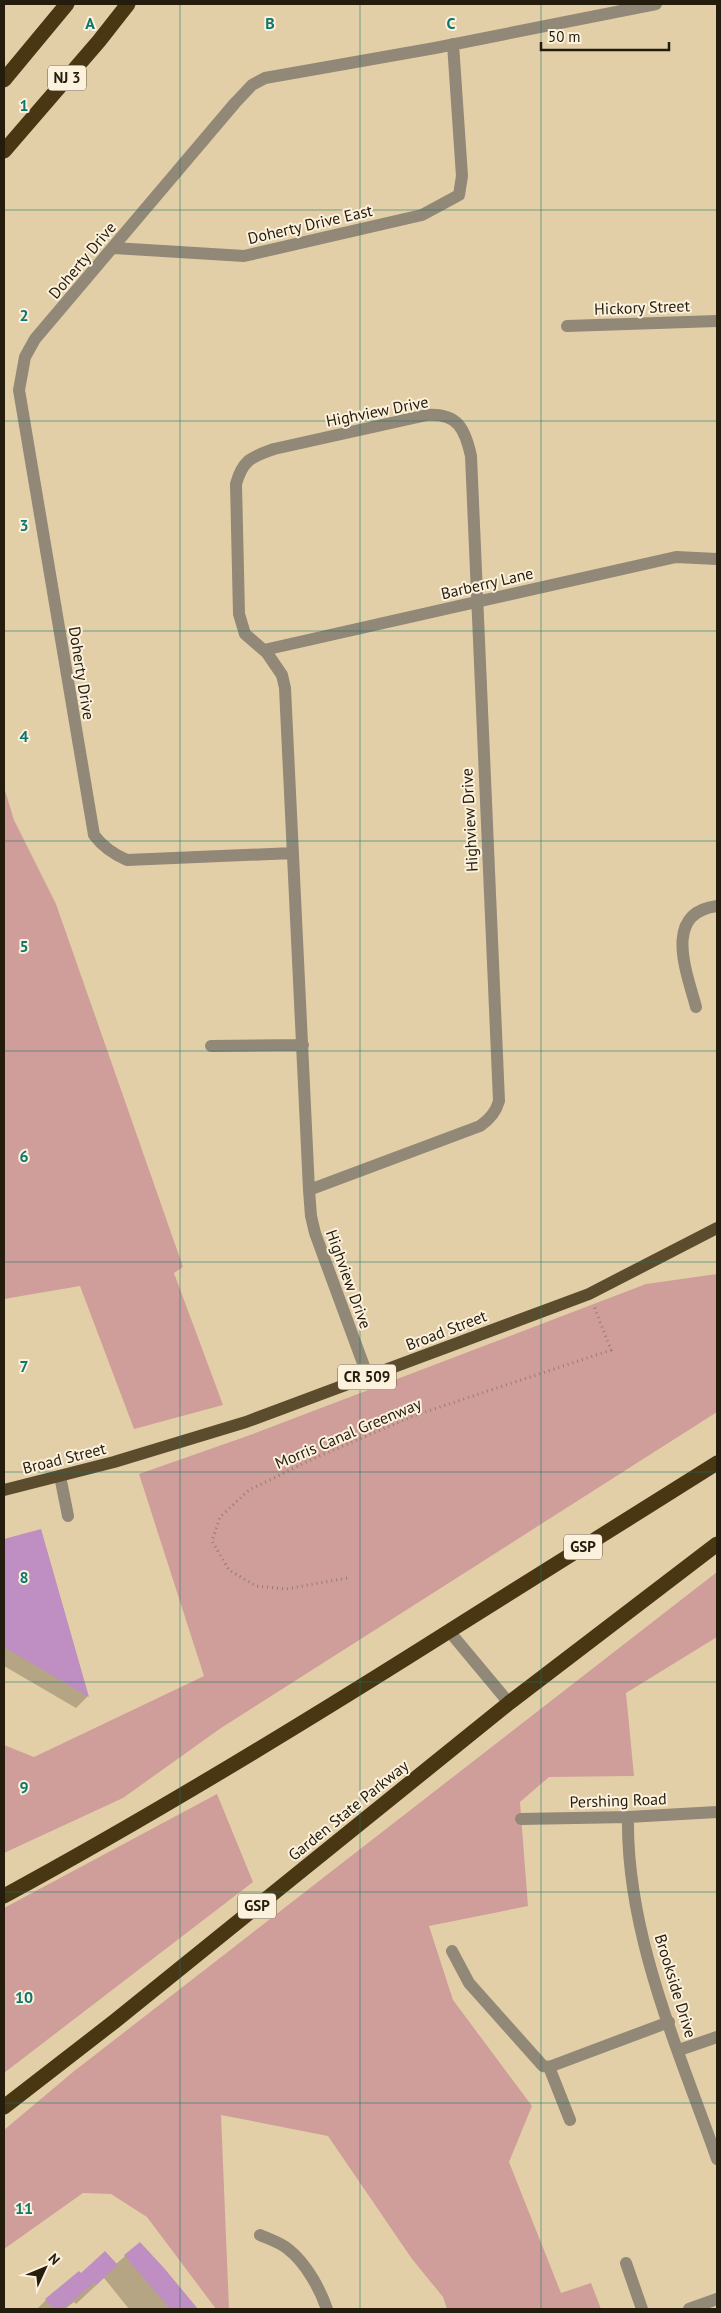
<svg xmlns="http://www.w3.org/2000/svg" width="721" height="2313" font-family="'PT Sans',sans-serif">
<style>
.green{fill:#d09e9a}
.shadow{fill:#0003}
.building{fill:#bf8fc3}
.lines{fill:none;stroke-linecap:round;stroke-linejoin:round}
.path{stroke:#908164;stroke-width:3;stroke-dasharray:1 4;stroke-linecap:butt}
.minor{stroke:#918878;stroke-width:12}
.major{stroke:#5b4c2e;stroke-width:12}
.highway{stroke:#483712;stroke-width:15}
.grid{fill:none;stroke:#0f766e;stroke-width:1;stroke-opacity:0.55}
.labels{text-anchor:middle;stroke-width:4;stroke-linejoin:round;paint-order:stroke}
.shield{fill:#fbf1dd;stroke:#645c4b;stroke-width:1}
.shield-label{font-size:15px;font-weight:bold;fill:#241c0d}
.street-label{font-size:16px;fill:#241c0d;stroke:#fbf1dd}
.grid-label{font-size:16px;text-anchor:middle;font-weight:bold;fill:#0f766e;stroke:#fbf1dd;stroke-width:4;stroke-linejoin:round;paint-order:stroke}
</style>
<rect width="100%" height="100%" fill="#e3cfa7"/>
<path class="green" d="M4 787 14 820 56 904 183 1267 174 1273 223 1405 134 1429 80 1286 4 1299Z
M717 1274V1412L221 1728 123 1798 4 1853V1745L34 1757 204 1676 139 1474 253 1434 646 1284Z
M717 1572V1637L626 1693 634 1776 549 1777 520 1802 528 1906 429 1926 453 2000 532 2106 509 2162 561 2293 591 2283 601 2309H447L443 2297 412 2259 328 2136 221 2115 229 2309H216L147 2217 111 2194 83 2193 4 2249V2130L73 2072Z
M217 1794 253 1882 4 2073V1908Z"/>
<path class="shadow" d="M41 1530 88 1696 76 1708 4 1666V1540Z
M140 2243 196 2309H129L104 2278 76 2304 74 2302 65 2309H37L46 2300 81 2275 116 2264Z"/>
<path class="building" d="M41 1529 89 1697 4 1647V1539Z
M140 2242 164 2268 198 2309H170L124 2255Z
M105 2251 118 2265 96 2285 94 2283 63 2309H54L45 2299 79 2271 81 2273Z"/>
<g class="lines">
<path class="path" d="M347 1578 286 1589 256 1586 229 1570 212 1541 220 1517 249 1490 317 1457 416 1415 611 1350 594 1306"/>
<path class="minor" d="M114 248 244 256 422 215 459 195 462 176 453 44
M567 326 717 321
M264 650 676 557 717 559
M293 853 127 860C113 854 103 847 94 835L19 390 25 357 35 339 235 103 252 85 265 78 435 48 656 4
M696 1007C687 973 662 913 717 906
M211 1046 303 1045
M309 1190 480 1126C489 1120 496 1112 499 1101L471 456C465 429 458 413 427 415L274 449C252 457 243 459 236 484L239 614 245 634 267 653 282 675 285 688 309 1190 311 1216 315 1233 368 1377
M60 1476 68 1516
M449 1631 509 1703
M628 1817C626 1934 679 2051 717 2159
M521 1819 628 1817 717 1812
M452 1951 469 1983 543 2066 549 2067 570 2120
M679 2050 717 2037
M549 2067 669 2022
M260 2235C269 2239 281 2243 288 2249 306 2263 320 2289 327 2309
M626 2263 642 2309
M689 2309 717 2299"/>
<path class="major" d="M4 1490 114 1462 246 1422 589 1294 717 1228"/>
<path class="highway" d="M4 80 67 4
M4 151 99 41 128 4
M4 1896C157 1813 304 1723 451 1630 539 1574 629 1519 717 1463
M4 2107 115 2021 509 1703 717 1544"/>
</g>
<path class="grid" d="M180 4V2309M360 4V2309M541 4V2309M4 210H717M4 421H717M4 631H717M4 841H717M4 1051H717M4 1262H717M4 1472H717M4 1682H717M4 1892H717M4 2103H717"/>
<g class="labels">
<g class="shield">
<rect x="48" y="65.5" width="38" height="25" rx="4"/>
<rect x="338" y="1364.5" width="58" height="25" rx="4"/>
<rect x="564" y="1534.5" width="38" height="25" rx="4"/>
<rect x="238" y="1893.5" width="38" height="25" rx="4"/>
</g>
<g class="shield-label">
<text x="67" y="83">NJ 3</text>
<text x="367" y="1382">CR 509</text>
<text x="583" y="1552">GSP</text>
<text x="257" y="1911">GSP</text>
</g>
<g class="street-label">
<text transform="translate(310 224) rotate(-13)" y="6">Doherty Drive East</text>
<text transform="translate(82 260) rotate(-50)" y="6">Doherty Drive</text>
<text transform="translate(642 307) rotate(-2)" y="6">Hickory Street</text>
<text transform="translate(377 411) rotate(-11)" y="6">Highview Drive</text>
<text transform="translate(487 583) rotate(-13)" y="6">Barberry Lane</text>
<text transform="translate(82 673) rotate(81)" y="6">Doherty Drive</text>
<text transform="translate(469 820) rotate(-93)" y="6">Highview Drive</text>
<text transform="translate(349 1279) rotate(70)" y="6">Highview Drive</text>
<text transform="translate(446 1330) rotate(-21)" y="6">Broad Street</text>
<text transform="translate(348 1433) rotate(-23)" y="6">Morris Canal Greenway</text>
<text transform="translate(64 1458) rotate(-14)" y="6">Broad Street</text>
<text transform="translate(618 1800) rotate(-2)" y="6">Pershing Road</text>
<text transform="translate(348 1810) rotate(-39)" y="6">Garden State Parkway</text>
<text transform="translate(676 1986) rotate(73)" y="6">Brookside Drive</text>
</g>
</g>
<g class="grid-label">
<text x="90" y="29">A</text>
<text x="270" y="29">B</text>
<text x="451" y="29">C</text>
<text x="24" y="111">1</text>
<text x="24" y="321">2</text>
<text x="24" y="531">3</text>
<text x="24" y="742">4</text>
<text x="24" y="952">5</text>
<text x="24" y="1162">6</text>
<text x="24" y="1372">7</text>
<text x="24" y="1583">8</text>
<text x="24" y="1793">9</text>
<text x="24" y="2003">10</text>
<text x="24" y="2214">11</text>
</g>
<rect width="721" height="2313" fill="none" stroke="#241c0d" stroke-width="10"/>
<g transform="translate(45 2268) rotate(46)" stroke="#fbf1dd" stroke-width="4" paint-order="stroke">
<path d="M0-4L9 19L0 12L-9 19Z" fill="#241c0d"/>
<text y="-8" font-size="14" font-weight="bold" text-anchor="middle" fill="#241c0d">N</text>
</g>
<path d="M541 42v8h128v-8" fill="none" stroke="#241c0d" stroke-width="2.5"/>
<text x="548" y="42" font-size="15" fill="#241c0d" stroke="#fbf1dd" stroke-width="4" paint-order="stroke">50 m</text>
</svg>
